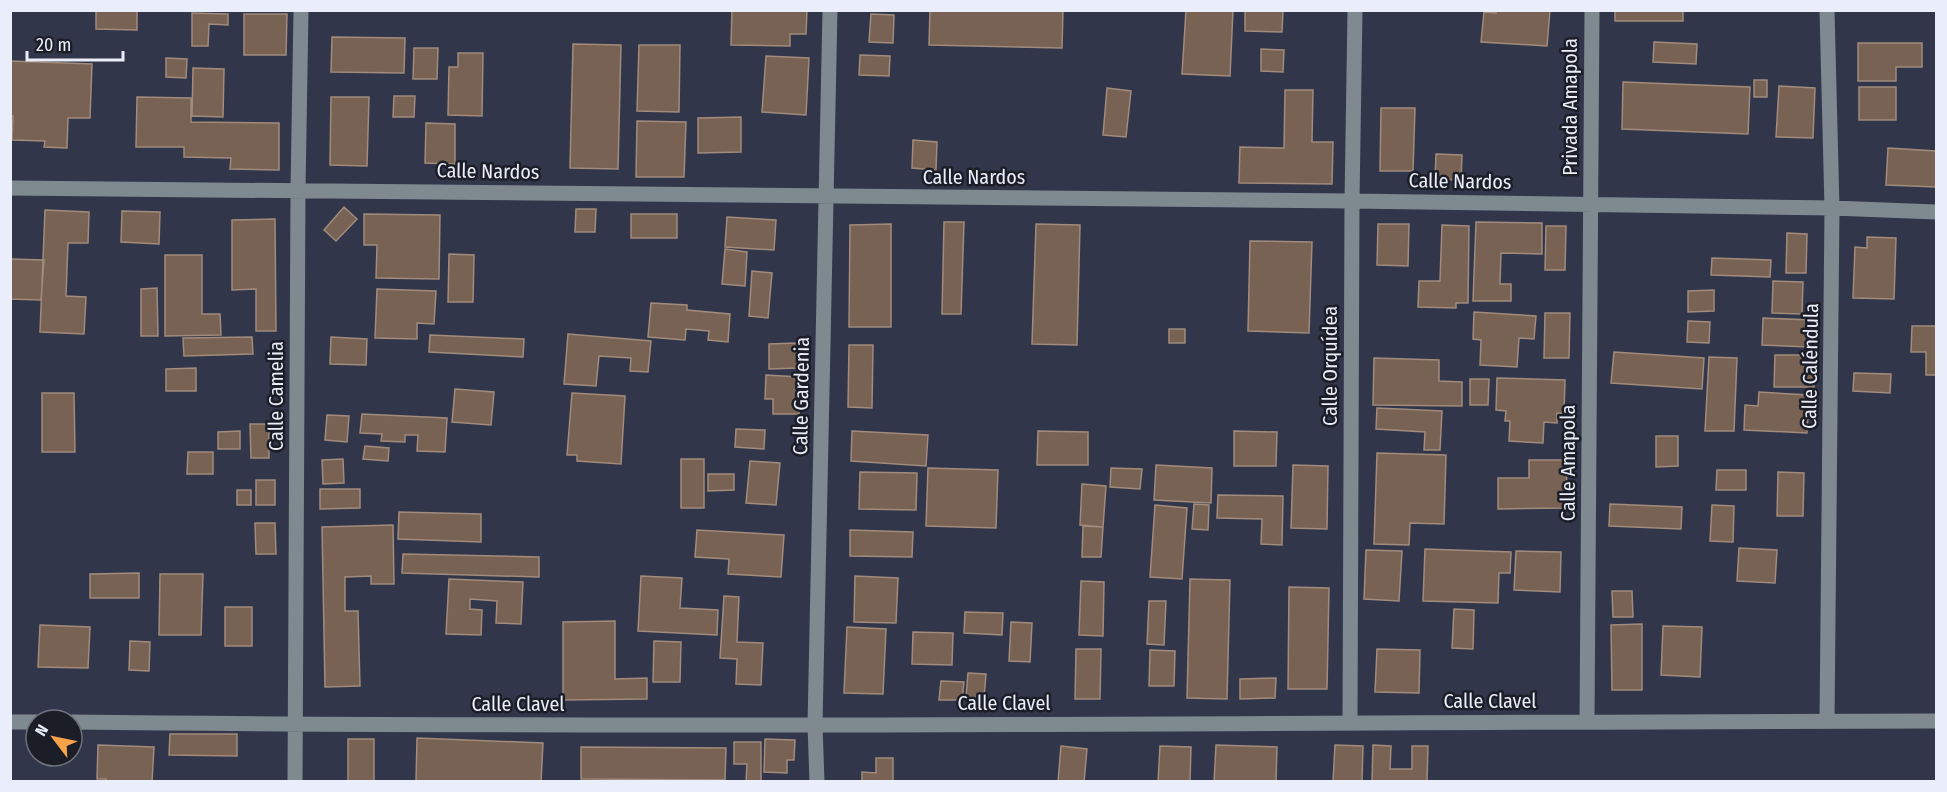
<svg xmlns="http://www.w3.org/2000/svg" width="1947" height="792" font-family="'Fira Sans Condensed',sans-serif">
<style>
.building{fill:#776254;stroke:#a18b7c;stroke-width:1.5}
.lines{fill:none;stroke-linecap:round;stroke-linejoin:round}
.minor{stroke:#7f8990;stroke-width:15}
.labels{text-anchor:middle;stroke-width:5;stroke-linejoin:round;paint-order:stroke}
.street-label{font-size:20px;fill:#eaedfa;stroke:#1c1e27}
</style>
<rect width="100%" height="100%" fill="#32364a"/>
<path class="building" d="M96 10H137V30L96 29Z
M732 10H807L806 34H790V46L731 45Z
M930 10H1063L1062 48 929 45Z
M1186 10H1233L1230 76 1182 74Z
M1245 10H1283L1282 32 1245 31Z
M1496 10H1550L1547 46 1481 42 1484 12 1496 13Z
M1615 10H1683V21H1615Z
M192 13 228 14V25L209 24 208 46H192Z
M244 14H287L286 55H244Z
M871 14 894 15 893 43 869 42Z
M332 37 405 38 404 73 331 72Z
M1654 42 1697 44 1696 64 1653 62Z
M1858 43H1922V67H1896V81H1858Z
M573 44 621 45 618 169 570 168Z
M639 45H680L679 112 637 111Z
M414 48H438L437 79H413Z
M1261 49 1284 50 1283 72 1261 71Z
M458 53H483L482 116 448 115 449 67H458Z
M860 55 890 56 889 76 859 75Z
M766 56 809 58 806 115 762 112Z
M166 58 187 59 186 78 166 77Z
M10 61 92 64 90 118H68L67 148 44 147 45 141 12 140 13 116H10Z
M193 68 224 69 223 117 192 116Z
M1754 80H1767V97H1754Z
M1623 82 1750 87 1748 134 1622 129Z
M1779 86 1815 88 1813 138 1776 137Z
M1859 87H1896V120H1859Z
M1107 88 1131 91 1126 137 1103 135Z
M1285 90H1313L1312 142H1333L1332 184 1239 183 1240 147 1284 148Z
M394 96H415L414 117H393Z
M137 97 191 98V122L279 123V170L230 169 231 158 184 157V147H136Z
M331 97H369L367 166 330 165Z
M1381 108H1415L1413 171H1380Z
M741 117V152L698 153V118Z
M637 121 686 122 684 177H636Z
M426 123 455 124V164L425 163Z
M913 140 937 142 936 170 912 168Z
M1888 148 1936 151V187L1886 185Z
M1436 154 1462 155 1461 180 1435 179Z
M344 207 357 219 336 241 324 230Z
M576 209H596L595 232H575Z
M45 210 89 212 88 243H68L66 296 86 297 84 334 40 332Z
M122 211 160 212 159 244 121 242Z
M364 214 440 215 439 279 376 278 377 245H364Z
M631 214H677V238H631Z
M727 217 776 220 774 250 725 247Z
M275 219 276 331H256V289L232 290V220Z
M944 222H964L961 314H942Z
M1476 222 1542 223V254L1501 253 1500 284H1511V301H1473Z
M891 224V327H849L850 225Z
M1036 224 1080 225 1077 345 1032 344Z
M1378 224H1409L1408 266 1377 265Z
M1442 225 1469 226 1468 303H1456V308L1418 307 1419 281H1440Z
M1546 226H1566L1565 270H1545Z
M1787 233 1807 234 1806 273H1786Z
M1867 237 1896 238 1894 299 1853 298 1855 247 1867 248Z
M1250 241 1312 242 1309 333 1248 331Z
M725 249 747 252 745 286 722 284Z
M449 254 474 255 473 302H448Z
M165 255H202V314H220L221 335 165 336Z
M1712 258 1771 260 1770 277 1711 275Z
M10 259 44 260 41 300 10 299Z
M752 271 772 273 768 318 749 316Z
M1773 281 1803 282 1802 314 1772 313Z
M157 288 158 336H141V289Z
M377 289 436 291 434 324 417 323V339L375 338Z
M1714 290V311L1688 312V291Z
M651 303 687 305V310L730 314 728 342 708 340 709 331 686 329 685 340 648 337Z
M1474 312 1536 316 1534 339 1519 338 1517 367 1480 365 1481 340 1473 339Z
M1545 313H1570L1569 358H1544Z
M1763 318 1811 320 1810 347 1762 345Z
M1688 321 1710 322 1709 343 1687 342Z
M1912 326H1936V375H1926V352H1911Z
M1169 329H1185V343H1169Z
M568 334 651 341 648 372 630 371 631 358 599 356 596 386 564 384Z
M430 335 524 339 523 357 429 352Z
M252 337 253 354 184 356 183 338Z
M331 337 367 339 366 365 330 364Z
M797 343 798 368 769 369V344Z
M849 345H873L872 408 848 407Z
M1614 352 1704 358 1702 389 1611 383Z
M1775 355H1813L1814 387H1774Z
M1709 357 1737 358 1734 431H1705Z
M1374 358 1439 360V381L1462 382V406L1373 405Z
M196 368V391H166V369Z
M1854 373 1891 374 1890 393 1853 391Z
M766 375 800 377 799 414H773V399H765Z
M1497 378 1565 380 1564 413H1557V423L1544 422 1543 443 1509 441 1510 421H1505L1506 411 1496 410Z
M1470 379H1489L1488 405H1470Z
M455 389 494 392 491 425 452 422Z
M1759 392 1809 395 1807 433 1744 430 1745 405 1758 406Z
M42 393H74L75 452H42Z
M572 393 625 396 621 464 577 461V455H567Z
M1377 408 1442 411 1440 450H1424L1425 432 1376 429Z
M362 414 447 418 445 452 417 451 418 435H405V442L381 441 382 434 360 433Z
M327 415 349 416 347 442 325 440Z
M250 424H269V458H251Z
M736 429 765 430 764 449 735 447Z
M240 431V449H218V432Z
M852 431 928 435 926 466 851 461Z
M1038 431 1088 432V465H1037Z
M1234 431 1277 432 1276 466H1234Z
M1656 436H1678V466L1656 467Z
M365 446 389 448 388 461 363 459Z
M188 452H213V474H187Z
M1377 453 1446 455 1444 524 1410 523 1409 545 1374 544Z
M343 459 344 483 323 484 322 460Z
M681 459H704V508H681Z
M1529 460H1567L1566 508 1498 509V478H1529Z
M750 461 780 463 776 505 746 503Z
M1156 465 1212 468 1211 503 1154 500Z
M1293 465 1328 466 1327 529 1291 528Z
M928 468 998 470 996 528 926 526Z
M1111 468 1142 469 1140 489 1110 487Z
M1717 470H1746V490H1716Z
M860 472 917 473 916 510 859 509Z
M1778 472 1804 473 1803 516H1777Z
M708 474H734V490L708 491Z
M256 480H275V505H256Z
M1082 484 1106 486 1103 527 1080 525Z
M320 489H360V508L320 509Z
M237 490H251V505H237Z
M1218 495 1283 496 1282 545 1261 544 1262 519 1217 518Z
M1194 504 1209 505 1208 530 1192 529Z
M1610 504 1682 507 1681 529 1609 526Z
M1155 505 1187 508 1182 579 1150 577Z
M1712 505 1734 506 1733 542 1710 541Z
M399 512 481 514V542L398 539Z
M255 523H275L276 554H256Z
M393 525 394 584H371V576L345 577V611H358L360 686 325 687 322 527Z
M1083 526 1103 527 1101 557H1082Z
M697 530 784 535 781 577 728 574 729 559 695 557Z
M850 530 913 532 912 557 850 556Z
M1739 548 1777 550 1775 583 1737 581Z
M1425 549 1511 552 1510 573H1499L1498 603 1423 601Z
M1366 550 1402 551 1399 601 1364 599Z
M1516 551 1561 552 1560 592 1514 590Z
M403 554 539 557V577L402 573Z
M139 573V598H90V574Z
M160 574H203L201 635H159Z
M641 576 682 578 680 608 718 610 717 635 638 631Z
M855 576 898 578 896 623 854 622Z
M449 579 523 582 521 624 496 623 497 601 470 599V609L482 610 481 635 446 634Z
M1190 579 1230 580 1227 699 1187 698Z
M1081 581 1104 582 1103 636 1079 635Z
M1289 587 1329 588 1327 689H1288Z
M1612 591H1632L1633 617H1613Z
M724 596 739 597 737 642 763 643 761 685 736 684 737 659 720 658Z
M1149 601H1166L1164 645 1147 644Z
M225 607H252V646H225Z
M1454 609 1474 610 1473 649 1452 648Z
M965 612 1003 613 1002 635 964 633Z
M615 621V679L647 678V699L563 700V622Z
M1011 622 1032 623 1030 662 1009 661Z
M1642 624V690H1612L1611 625Z
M40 625 90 627 88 668 38 667Z
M1663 626 1702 627 1700 677 1661 675Z
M847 627 886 629 883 694 844 693Z
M913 632 953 633 952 665 912 664Z
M130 641 150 642 149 671 129 670Z
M654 641 681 642 680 682H653Z
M1076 649H1101L1100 699H1075Z
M1377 649 1420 650 1419 693 1375 692Z
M1150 650 1175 651 1174 686H1149Z
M968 673 986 674 984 698 966 697Z
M1276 678 1275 698 1240 699V679Z
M941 681 964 682 962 700H939Z
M170 734H237V756L169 755Z
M417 738 543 743 541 782H416Z
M348 739H374V781L348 782Z
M765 739 795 740 794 760H787V773L764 772Z
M734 742H761V782H746L747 764H734Z
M98 745 154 747 152 782H105L106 779H97Z
M1216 745 1277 747 1276 782H1214Z
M1335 745 1363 746 1362 782H1333Z
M1373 745 1391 746 1390 769H1412V746H1428L1427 782H1372Z
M1061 746 1087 749 1084 782H1058Z
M1160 746 1191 747 1190 782H1158Z
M581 747 726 748 725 780 581 779Z
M876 758H893V782H862V772L876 773Z"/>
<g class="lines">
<path class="minor" d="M10 188 1352 201 1832 208 1936 212
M1827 721 1832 208 1827 10
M10 722H36
M72 722C693 729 1315 722 1936 721
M1350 722 1352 201 1355 10
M1587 722 1592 10
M295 782 298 190 301 10
M817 782 815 725 830 10"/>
</g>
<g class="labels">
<g class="street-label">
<text transform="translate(1570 107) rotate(-90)" y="7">Privada Amapola</text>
<text transform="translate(488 171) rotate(1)" y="7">Calle Nardos</text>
<text x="974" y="184">Calle Nardos</text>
<text transform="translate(1460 181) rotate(1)" y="7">Calle Nardos</text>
<text transform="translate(1330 366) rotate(-90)" y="7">Calle Orquídea</text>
<text transform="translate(1810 366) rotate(-89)" y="7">Calle Caléndula</text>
<text transform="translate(276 396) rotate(-90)" y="7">Calle Camelia</text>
<text transform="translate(801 396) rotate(-89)" y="7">Calle Gardenia</text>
<text transform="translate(1568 463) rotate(-90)" y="7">Calle Amapola</text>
<text x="1490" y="708">Calle Clavel</text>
<text x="1004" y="710">Calle Clavel</text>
<text x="518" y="711">Calle Clavel</text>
</g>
</g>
<rect width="1947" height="792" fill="none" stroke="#eaedfa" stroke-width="24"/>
<g transform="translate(54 738) rotate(302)"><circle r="28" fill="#1c1e27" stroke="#6e717b" stroke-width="1.5"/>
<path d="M0-4.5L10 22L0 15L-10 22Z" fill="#f6a248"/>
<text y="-9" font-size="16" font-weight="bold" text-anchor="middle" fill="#eaedfa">N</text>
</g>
<path d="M27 51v9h96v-9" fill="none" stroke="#eaedfa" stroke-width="3"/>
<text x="36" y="51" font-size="18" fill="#eaedfa" stroke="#1c1e27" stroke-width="4.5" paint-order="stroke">20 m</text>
</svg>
